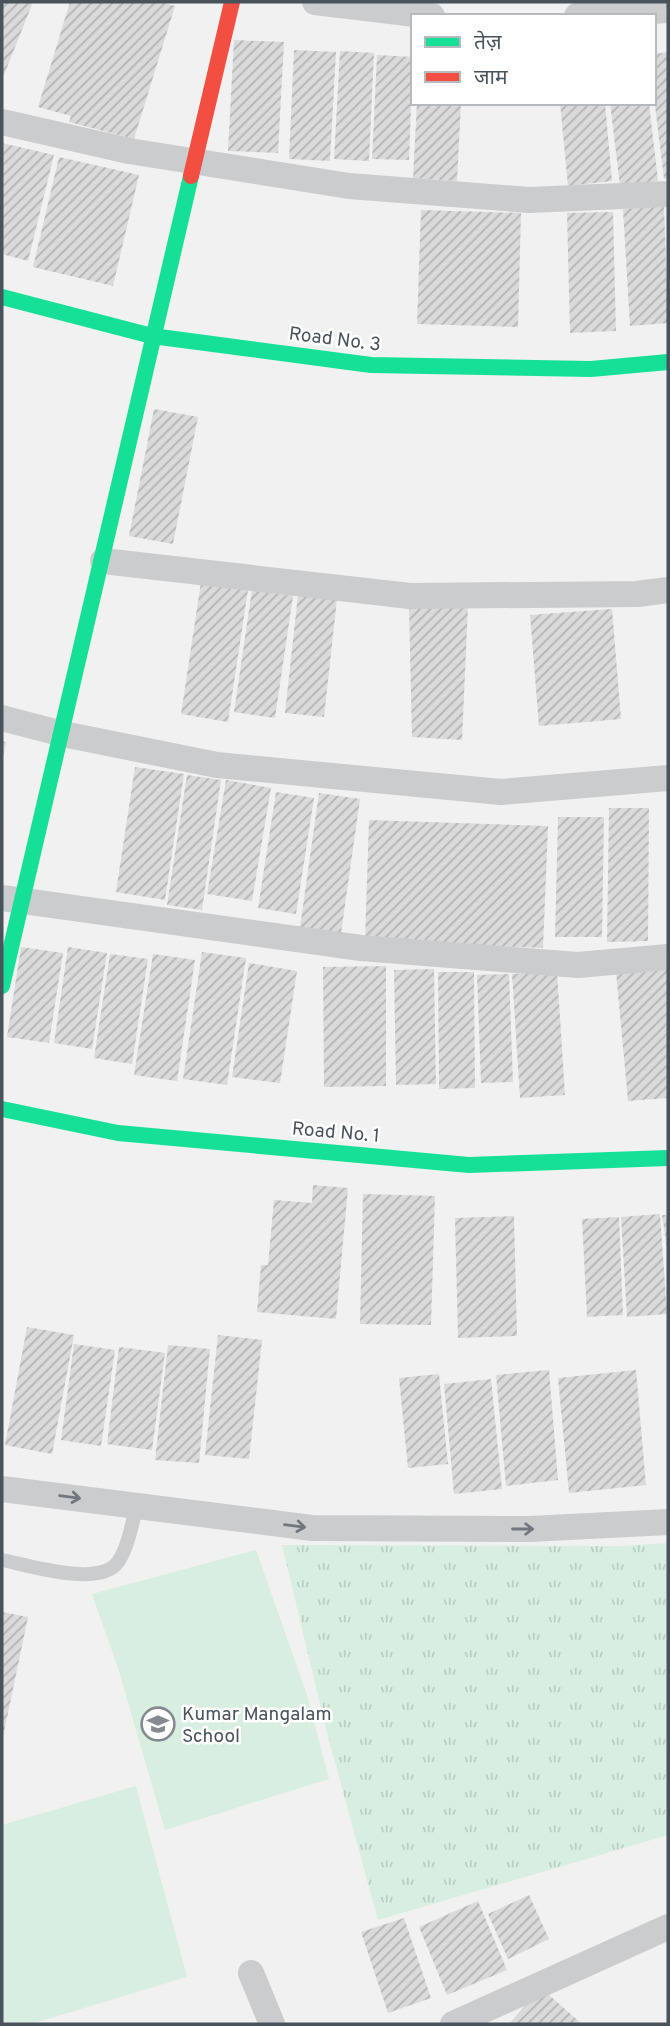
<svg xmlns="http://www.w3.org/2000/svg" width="670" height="2026" font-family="Overpass,'Noto Sans Devanagari',sans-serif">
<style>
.grass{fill:#d7eee0}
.park{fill:url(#park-tufts)}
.building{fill:url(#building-hatch)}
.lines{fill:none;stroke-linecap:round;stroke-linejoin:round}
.lane{stroke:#cbccce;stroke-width:14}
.street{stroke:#cbccce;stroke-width:26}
.fast{stroke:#16e098;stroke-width:16}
.jam{stroke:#f24e42;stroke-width:16}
.oneway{stroke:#70777e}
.labels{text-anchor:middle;stroke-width:5;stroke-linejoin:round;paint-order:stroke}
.street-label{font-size:19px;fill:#49535c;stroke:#fff}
.poi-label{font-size:19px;fill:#49535c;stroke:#fff;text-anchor:start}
</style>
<defs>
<pattern id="park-tufts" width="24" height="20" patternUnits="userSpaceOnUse" patternTransform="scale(1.75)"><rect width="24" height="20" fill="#d7eee0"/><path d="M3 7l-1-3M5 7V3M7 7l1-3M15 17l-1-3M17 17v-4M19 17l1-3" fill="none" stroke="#bacec3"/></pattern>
<pattern id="building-hatch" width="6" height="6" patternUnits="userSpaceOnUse" patternTransform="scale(1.75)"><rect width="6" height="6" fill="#dadadb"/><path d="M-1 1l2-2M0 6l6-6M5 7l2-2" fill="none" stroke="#b3b3b5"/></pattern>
</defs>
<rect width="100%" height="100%" fill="#f1f1f1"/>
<path class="grass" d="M256 1550 307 1695 329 1779 165 1830 118 1668 92 1594Z
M136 1786 187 1977 31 2024H2V1825Z"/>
<path class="park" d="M668 1543V1835L378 1920 327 1733 282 1545 623 1546Z"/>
<path class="building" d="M2 2H33L2 80Z
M70 2H160L175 6 134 139 69 122 71 116 38 107Z
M234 40 284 42 278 153 228 151Z
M294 50 336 52 330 161 289 159Z
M340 51 374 53 369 161 334 159Z
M668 52V179H664L654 98V54Z
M377 55 413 57 409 160 372 159Z
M417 103H461L457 181 413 178Z
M560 103H605L612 181 568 186Z
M610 103H649L658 181 620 186Z
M2 143 54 155 28 261 2 254Z
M59 157 139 175 113 286 33 267Z
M664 206 668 323 630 326 623 209Z
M421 210 521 213 518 327 417 324Z
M613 212 616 331 570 333 567 213Z
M154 409 198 417 173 544 129 536Z
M201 582 248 590 228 722 181 714Z
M252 590 293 596 275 718 234 712Z
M298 595 337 599 324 717 285 713Z
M409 606H468L462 740 412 737Z
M612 609 621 719 539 726 530 615Z
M2 741 6 742 3 757H2Z
M135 767 184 774 165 900 116 892Z
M187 775 221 780 202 910 167 905Z
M226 780 271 788 252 901 207 894Z
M276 792 314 798 296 914 258 908Z
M319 793 360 799 341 933 300 927Z
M609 808H649L648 941 607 942Z
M558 817H604L602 937H555Z
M369 820 548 826 543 948 365 941Z
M21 947 63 953 49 1043 7 1037Z
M68 947 107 953 92 1049 54 1043Z
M202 952 246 958 227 1085 183 1079Z
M110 954 148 959 132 1064 94 1058Z
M153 954 195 960 177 1081 134 1075Z
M249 963 297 971 280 1083 232 1077Z
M386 966V1086L324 1087 323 967Z
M668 967V1098L628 1101 616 972Z
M434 969 436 1084 396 1085 394 970Z
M557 971 565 1095 520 1098 512 974Z
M438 972H474L475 1088 439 1089Z
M509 974 513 1082 481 1083 477 975Z
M313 1185 348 1188 336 1319 257 1312 261 1265H268L274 1200 312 1203Z
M363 1194 435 1196 431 1325 360 1324Z
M660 1214 667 1314 627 1317 621 1217Z
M662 1215H668V1249H667Z
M514 1216 517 1336 458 1338 455 1218Z
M619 1217 623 1315 587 1317 582 1219Z
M27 1327 74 1335 52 1454 5 1445Z
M218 1335 262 1340 249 1459 205 1455Z
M74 1344 115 1350 101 1446 61 1440Z
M168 1345 210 1349 199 1463 155 1460Z
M119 1347 165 1353 152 1450 107 1444Z
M549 1370 558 1480 506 1486 496 1375Z
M636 1370 646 1485 569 1493 558 1378Z
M439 1374 448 1464 408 1468 399 1378Z
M491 1379 502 1489 454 1494 444 1384Z
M2 1612 28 1617 3 1737H2Z
M529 1895 549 1939 508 1959 488 1914Z
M478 1901 507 1970 447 1995 419 1927Z
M404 1918 431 1998 388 2013 361 1932Z
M541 1988 582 2024H509Z"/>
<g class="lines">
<path class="lane" d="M2 1560C28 1565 99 1588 118 1562 128 1548 132 1523 137 1505"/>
<path class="street" d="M315 2 432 16
M577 16 668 10
M2 122 129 151 349 186 529 200 668 194
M103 561 410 596 637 594 668 590
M2 718 63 734 217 765 501 792 668 778
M2 898 361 948 578 965 668 957
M2 1489 312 1528 530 1529 668 1522
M251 1973 272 2024
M453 2024 668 1927"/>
<path class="fast" d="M2 297 152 336 371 365 591 369 668 362
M2 986 191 176
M2 1109 118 1133 469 1165 668 1158"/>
<path class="jam" d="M191 176 232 2"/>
</g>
<defs><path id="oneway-shaft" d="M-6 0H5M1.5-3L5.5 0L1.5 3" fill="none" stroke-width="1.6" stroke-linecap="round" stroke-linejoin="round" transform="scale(1.75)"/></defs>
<g class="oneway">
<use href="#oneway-shaft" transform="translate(70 1497) rotate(7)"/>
<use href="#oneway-shaft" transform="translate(295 1526) rotate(7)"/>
<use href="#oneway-shaft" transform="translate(523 1529)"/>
</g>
<defs>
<symbol id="school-ring" viewBox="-11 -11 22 22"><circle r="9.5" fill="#fff" stroke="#848a90" stroke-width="1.5"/><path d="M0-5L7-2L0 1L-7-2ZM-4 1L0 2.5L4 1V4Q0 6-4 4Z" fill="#848a90"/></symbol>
</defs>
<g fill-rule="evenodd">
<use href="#school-ring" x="139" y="1705" width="38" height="38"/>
</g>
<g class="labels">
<g class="street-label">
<text transform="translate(335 338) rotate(7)" y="7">Road No. 3</text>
<text transform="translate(336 1131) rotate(5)" y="7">Road No. 1</text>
</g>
<g class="poi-label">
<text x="182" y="1720">Kumar Mangalam<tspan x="182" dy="22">School</tspan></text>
</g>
</g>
<rect width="670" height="2026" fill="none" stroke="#49535c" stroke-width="7"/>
<rect x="411" y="14" width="245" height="91" fill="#ffffff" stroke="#b6babe" stroke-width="2"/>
<rect x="425" y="37" width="35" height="10" fill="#16e098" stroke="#b6babe" stroke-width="2"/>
<text x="474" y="49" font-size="21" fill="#49535c">तेज़</text>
<rect x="425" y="72" width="35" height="10" fill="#f24e42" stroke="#b6babe" stroke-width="2"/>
<text x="474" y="84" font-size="21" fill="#49535c">जाम</text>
</svg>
